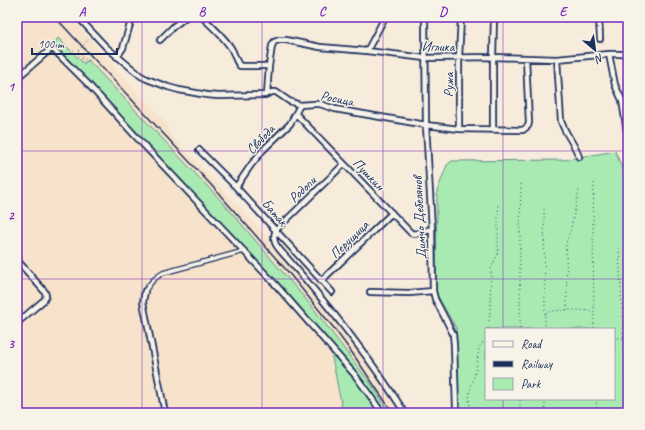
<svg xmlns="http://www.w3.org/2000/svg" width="645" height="430" font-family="Caveat,sans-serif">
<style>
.built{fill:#f7e3cb}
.green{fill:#a9eab3;stroke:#628c88;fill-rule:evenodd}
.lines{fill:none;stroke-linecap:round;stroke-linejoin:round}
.pedestrian-casing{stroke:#1b2f5e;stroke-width:6}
.minor-casing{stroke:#1b2f5e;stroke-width:8}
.path{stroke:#1b2f5e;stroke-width:1;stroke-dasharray:1 3;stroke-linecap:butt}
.pedestrian{stroke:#f7f3e8;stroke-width:3.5}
.minor{stroke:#f7f3e8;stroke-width:4.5}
.rail{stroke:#1b2f5e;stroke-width:1.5}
.path-bridge{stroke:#1b2f5e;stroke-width:1;stroke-dasharray:1 3;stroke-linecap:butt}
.grid{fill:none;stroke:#7b2cbf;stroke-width:1;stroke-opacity:0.55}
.labels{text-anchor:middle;stroke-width:3;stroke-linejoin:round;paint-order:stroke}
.street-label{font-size:14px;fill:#1b2f5e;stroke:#f7f3e8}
.neatline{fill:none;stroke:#7b2cbf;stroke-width:1.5}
.grid-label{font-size:13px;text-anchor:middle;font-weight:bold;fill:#7b2cbf}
</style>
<rect width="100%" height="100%" fill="#f7ecdb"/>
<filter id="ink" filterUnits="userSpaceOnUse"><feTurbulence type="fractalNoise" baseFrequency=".025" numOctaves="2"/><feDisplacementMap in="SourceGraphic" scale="8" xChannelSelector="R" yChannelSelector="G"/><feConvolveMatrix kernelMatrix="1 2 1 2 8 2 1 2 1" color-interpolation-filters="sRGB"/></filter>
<g filter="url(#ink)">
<path class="built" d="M17 17H71L106 58 167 124 168 132 277 247 344 327 405 413H390L374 388 310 304 225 206 88 60 84 64 87 83 330 347 343 413H17Z"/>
<path class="green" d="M58 38 84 64 88 60 225 205 310 304 374 388 390 413H343L330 347 275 284 52 48Z
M615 151 628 182V413H457L456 328 436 293 437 191 447 165 452 161 563 160ZM486 329H614V399H486Z"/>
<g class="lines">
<defs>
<path id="pedestrian" d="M145 291C150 283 154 278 163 273L244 251"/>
<path id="minor" d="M78 17 106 47 141 76 147 79 168 87 179 90 207 95 218 96 265 95 272 92H276L289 101 300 105 314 104H320L335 109 426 125 459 129 523 130 528 126 529 123 526 58
M202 17C213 27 223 36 231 48 235 54 235 61 240 66H269L267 94
M425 17 426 125 432 229 433 291 435 299 447 322 453 334 454 345 456 408 454 413
M599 17 600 39
M160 40 174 26 186 17
M367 51 385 17
M609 54 615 85 622 100 628 139
M117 57 123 48 131 21
M557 59 561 121C565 134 575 144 579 157
M269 66 272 46 274 42 279 40H286L320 47 367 51 425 58 493 57 557 59 609 54H628
M17 78 52 48 87 83 140 141 275 284 355 375 371 397 382 413
M296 114 411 233 415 234 432 229
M459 129V58L461 17
M493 130V57L494 17
M199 150 236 187 332 292
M344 164 276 230C270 242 279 249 287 258 330 307 370 358 405 413
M236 187 251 165 263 150 290 124 300 105
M17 260 45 292 46 296 44 300 17 323
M321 281 392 213
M145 291 143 302 165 413
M370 292 409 293 433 291
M17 407 20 413"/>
</defs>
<use href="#pedestrian" class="pedestrian-casing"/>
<use href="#minor" class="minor-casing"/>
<path class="path" d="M73 50 85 62 86 60 78 51
M594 183 593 225 594 329
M544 209 545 314
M619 248 627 413
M567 310 566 243 571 228 579 190
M488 329 490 314 491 269 498 253V203
M520 329V230L521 182
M545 329V314C554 308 582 310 593 311
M614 338H628
M596 399 597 413
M471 413 469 399 470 391 476 369 479 348 482 343 486 342
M520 413V399
M545 413V399"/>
<use href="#pedestrian" class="pedestrian"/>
<use href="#minor" class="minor"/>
<path class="rail" d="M55 17 212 186 288 272 333 327 353 354 393 413"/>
<path class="path-bridge" d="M78 51 90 38"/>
</g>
</g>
<path class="grid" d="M142 17V413M262 17V413M383 17V413M503 17V329M17 151H628M17 279H628M503 399V413"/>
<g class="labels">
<g class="street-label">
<text transform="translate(438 46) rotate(1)" y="5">Иглика</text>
<text transform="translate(448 85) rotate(-90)" y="5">Ружа</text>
<text transform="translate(337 98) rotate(11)" y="5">Росица</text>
<text transform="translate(260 139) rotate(-47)" y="5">Свобода</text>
<text transform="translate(369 174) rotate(46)" y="5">Пушкин</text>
<text transform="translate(302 189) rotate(-44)" y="5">Родопи</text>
<text transform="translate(275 212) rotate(48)" y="5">Батак</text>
<text transform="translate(419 218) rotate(-93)" y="5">Димчо Дебелянов</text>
<text transform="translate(349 239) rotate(-44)" y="5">Перущица</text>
</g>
</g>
<rect width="645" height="430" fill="none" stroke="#f7f3e8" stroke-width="44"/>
<rect x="485" y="328" width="130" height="72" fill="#f7f3e8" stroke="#9fa5b1"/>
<rect x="493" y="341" width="20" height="6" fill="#f7f3e8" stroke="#9fa5b1"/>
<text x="521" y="348" font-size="12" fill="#1b2f5e">Road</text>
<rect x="493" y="361" width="20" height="6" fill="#1b2f5e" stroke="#9fa5b1"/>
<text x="521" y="368" font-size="12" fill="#1b2f5e">Railway</text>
<rect x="493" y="378" width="20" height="12" fill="#a9eab3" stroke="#9fa5b1"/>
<text x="521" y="388" font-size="12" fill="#1b2f5e">Park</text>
<g transform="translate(595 50) rotate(151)" stroke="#f7f3e8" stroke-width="3" paint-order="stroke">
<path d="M0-3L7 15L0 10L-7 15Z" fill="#1b2f5e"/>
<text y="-6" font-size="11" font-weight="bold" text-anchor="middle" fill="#1b2f5e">N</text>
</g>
<path d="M32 48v6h85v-6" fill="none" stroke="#1b2f5e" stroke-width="2"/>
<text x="38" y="48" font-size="12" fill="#1b2f5e" stroke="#f7f3e8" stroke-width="3" paint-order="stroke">100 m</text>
<rect x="22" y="22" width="601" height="386" class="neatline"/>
<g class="grid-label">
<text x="82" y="16">A</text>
<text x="202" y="16">B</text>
<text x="322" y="16">C</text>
<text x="443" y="16">D</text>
<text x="563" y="16">E</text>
<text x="11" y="91">1</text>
<text x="11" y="220">2</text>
<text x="11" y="348">3</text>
</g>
</svg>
